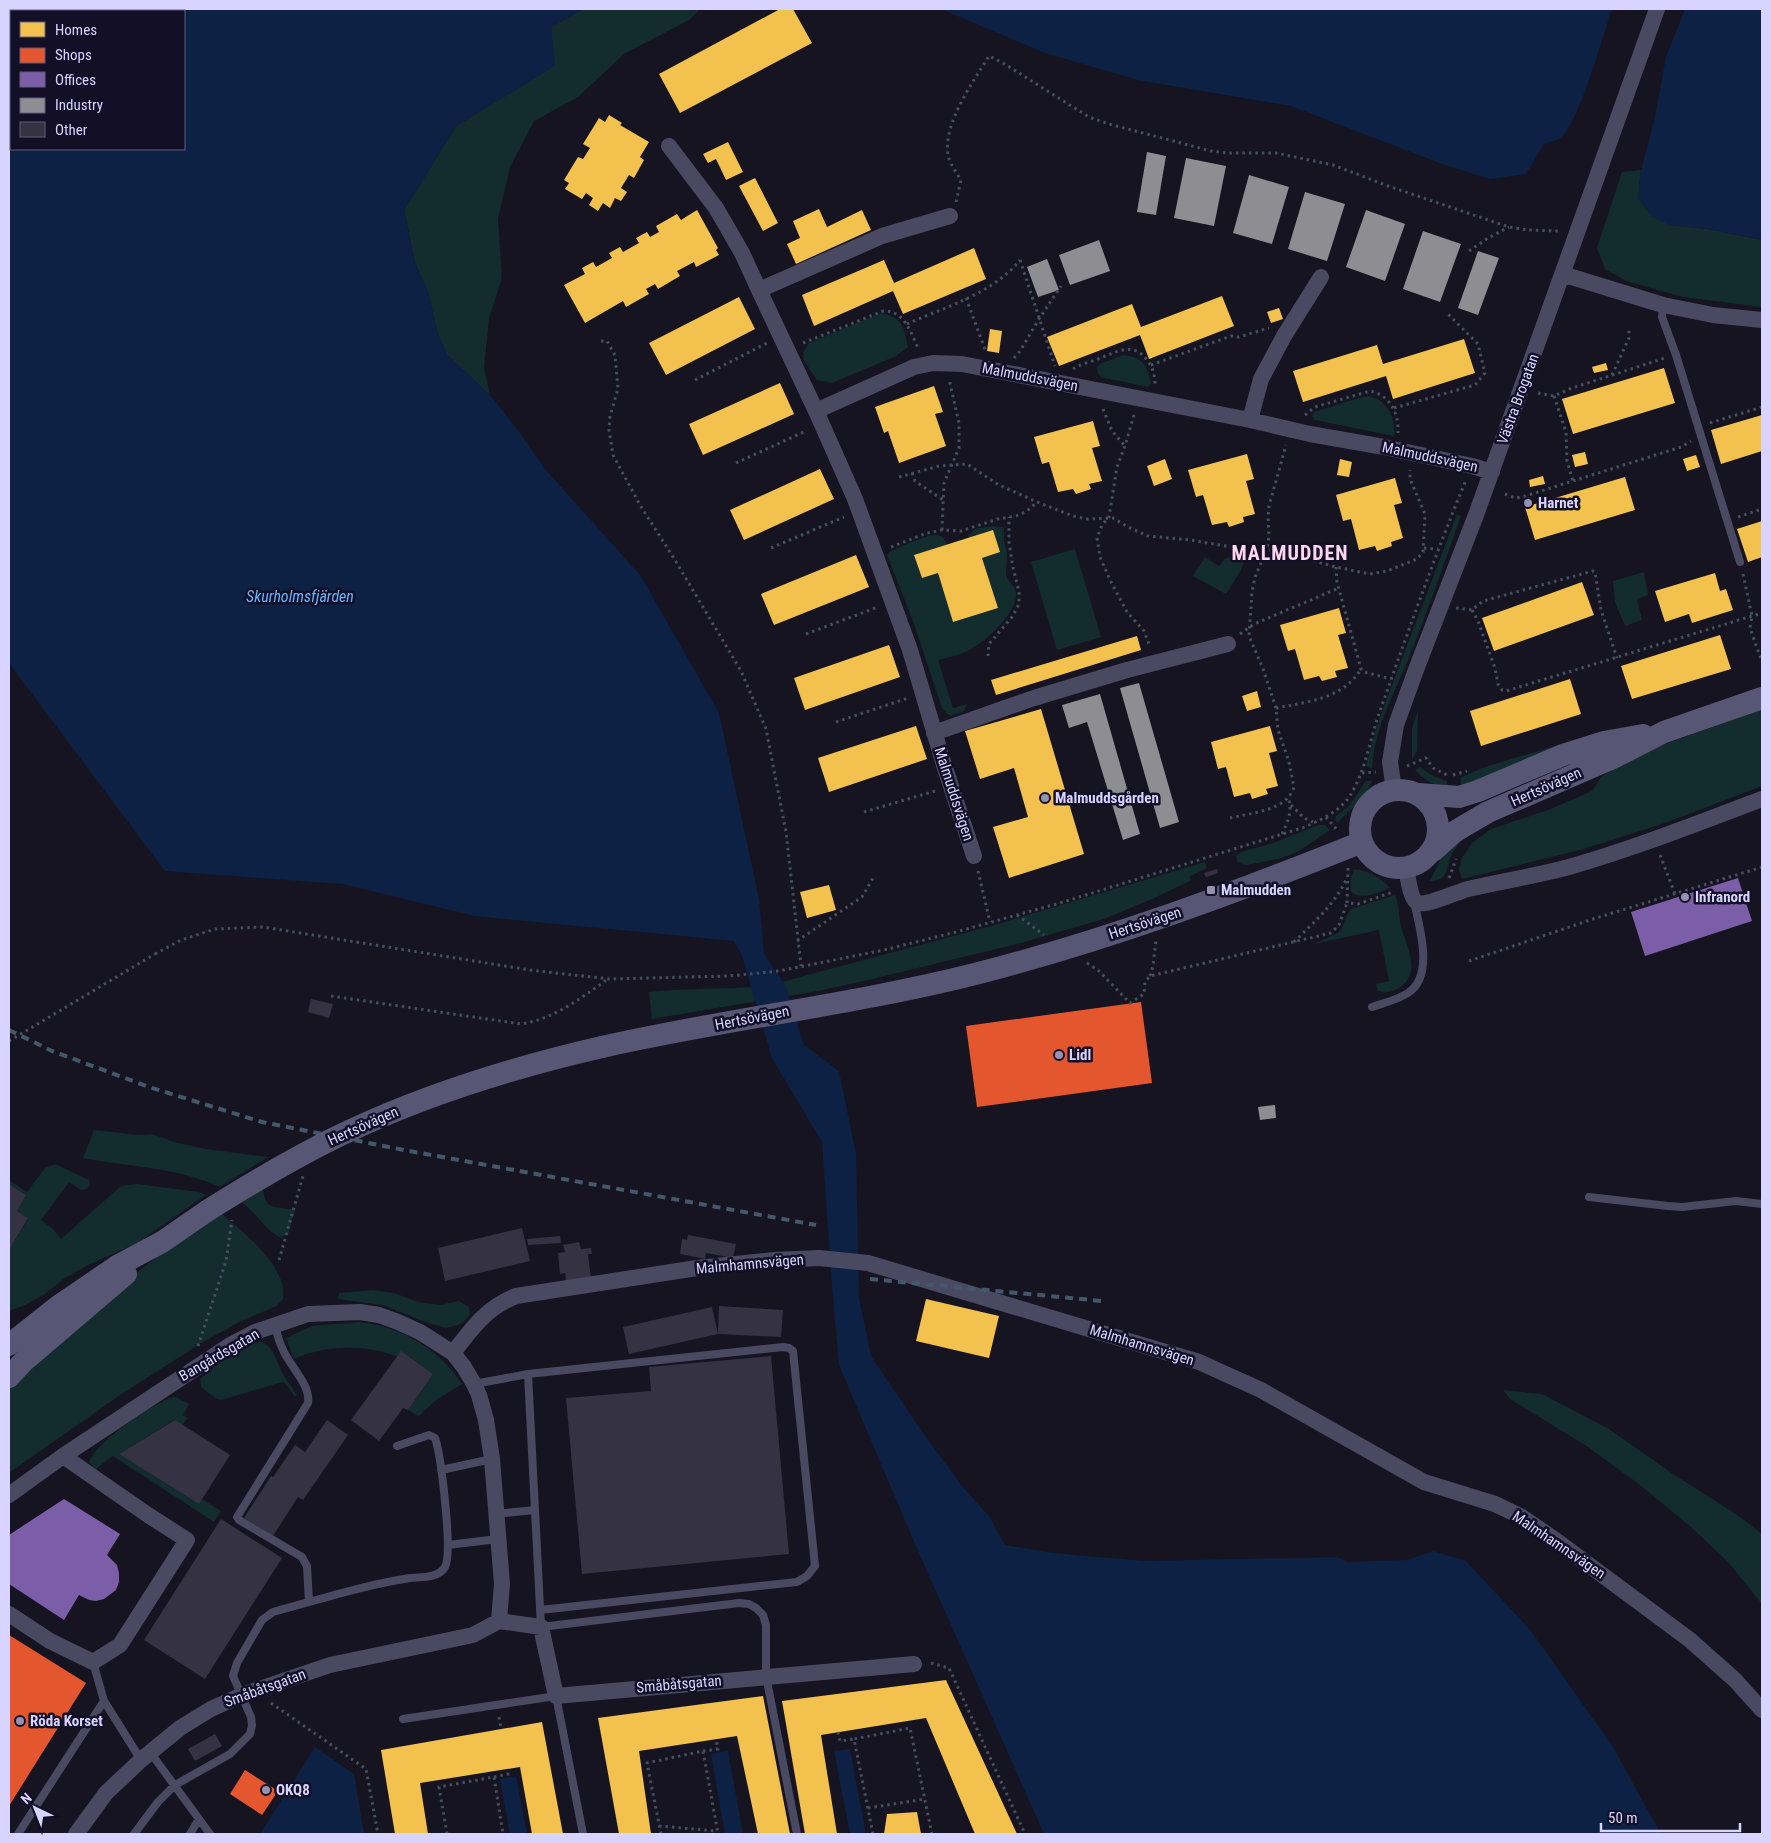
<svg xmlns="http://www.w3.org/2000/svg" width="1771" height="1843" font-family="'Roboto Condensed',sans-serif">
<style>
.green{fill:#132c2d}
.water{fill:#0d2144;fill-rule:evenodd}
.homes{fill:#f2c14e}
.shops{fill:#e4572e}
.offices{fill:#7b5ea7}
.industry{fill:#8d8d92}
.building{fill:#343243}
.lines{fill:none;stroke-linecap:round;stroke-linejoin:round}
.path{stroke:#44505f;stroke-width:3;stroke-dasharray:2.5 4;stroke-linecap:butt}
.lane{stroke:#4a4962;stroke-width:8}
.street{stroke:#4a4962;stroke-width:16}
.secondary{stroke:#575674;stroke-width:22}
.rail{stroke:#43596b;stroke-width:4;stroke-dasharray:8 6;stroke-linecap:butt}
.path-bridge{stroke:#44505f;stroke-width:3;stroke-dasharray:2.5 4;stroke-linecap:butt}
.secondary-bridge{stroke:#575674;stroke-width:22}
.poi-dot{fill:#9591b1;stroke:#130f26;stroke-width:2}
.labels{text-anchor:middle;stroke-width:5;stroke-linejoin:round;paint-order:stroke}
.street-label{font-size:15px;fill:#d9d4ff;stroke:#130f26}
.poi-label{font-size:15px;font-weight:bold;fill:#d9d4ff;stroke:#130f26;text-anchor:start}
.water-label{font-size:16px;font-style:italic;fill:#62b6ff;stroke:#130f26}
.district-label{font-size:20px;font-weight:bold;letter-spacing:1px;fill:#ffd6f0;stroke:#130f26}
</style>
<rect width="100%" height="100%" fill="#161421"/>
<path class="green" d="M583 9H700L689 20 624 54 578 97 534 121 510 167 498 219 502 278 489 318 484 368 490 395 447 355 437 332 428 292 415 263 404 210 456 126 554 66 551 27Z
M1641 170 1638 198 1670 225 1708 229 1762 240V307L1683 297 1626 281 1605 269 1597 248 1622 172Z
M881 313C903 318 904 326 908 347L896 356 832 383 817 380 804 361 803 352 809 343Z
M1123 355C1142 357 1147 364 1151 383L1148 387 1101 377 1098 374 1097 367 1100 364Z
M1368 396C1387 399 1396 418 1394 436L1315 420 1312 416 1314 412 1359 398Z
M1457 514 1461 516C1444 564 1427 613 1408 660 1393 696 1374 729 1372 769L1366 766 1376 729 1386 701Z
M991 526 1003 527C1005 531 1004 534 1004 538 1004 543 1006 549 1007 554 1007 560 1006 567 1006 573 1006 581 1015 585 1016 593 1018 612 986 641 971 649 961 655 949 657 938 660L953 708 967 704 964 711 951 716 947 714 942 708 914 624 887 555 889 552C900 547 923 536 935 535 942 535 945 539 947 545L914 556 922 578 938 573 953 622 998 608 982 558 1000 552 993 531 969 538 968 535 975 529Z
M1075 549 1101 637 1057 650 1031 562Z
M1233 556 1244 561 1241 570 1226 594 1193 576 1205 557 1219 566 1226 558Z
M1644 572 1648 595 1637 599 1642 620 1625 626 1615 602 1613 581Z
M1762 709V786L1668 822 1580 850 1462 879 1459 870 1462 858 1472 843 1491 829 1548 810 1592 791 1602 776 1632 756Z
M1418 710 1417 751 1412 759V728Z
M1571 741 1461 787V777L1485 767Z
M1420 767 1433 776 1447 781 1448 788C1433 785 1425 781 1415 770Z
M1366 781H1372C1365 797 1350 811 1337 823L1335 820 1336 816 1349 806Z
M1319 825H1325L1330 830 1299 851 1282 858 1247 865 1242 864 1237 861 1236 856 1241 852 1273 843Z
M1470 834C1463 839 1458 844 1453 852 1445 866 1451 880 1430 881L1442 856 1453 843Z
M1205 862 1207 868 1190 876V881L1152 899 1104 919 1021 943 868 980 818 991 652 1019 649 992C691 987 734 991 774 984L991 926Z
M1355 869C1369 871 1380 877 1390 888 1378 892 1363 901 1351 892 1350 885 1350 876 1355 869Z
M1395 895C1400 907 1398 914 1401 926 1407 948 1423 975 1397 989 1390 993 1385 993 1378 991L1376 984 1389 981 1379 930 1314 944 1338 933 1342 928 1346 917 1351 909Z
M94 1130 139 1135 152 1134 174 1142 206 1149 268 1157 220 1187C177 1167 129 1167 83 1158Z
M55 1164 89 1180 90 1184 87 1189 81 1190 69 1182 41 1220 53 1229 61 1239 121 1186 137 1184 199 1192 206 1195 137 1243 86 1266 65 1278 45 1294 25 1305 9 1311V1250L28 1219 17 1211 26 1195 9 1184V1180L27 1192 45 1168Z
M263 1188C264 1212 278 1206 295 1210L288 1234 281 1238C265 1230 257 1213 242 1203Z
M222 1214C244 1233 272 1254 282 1283 283 1288 283 1294 283 1299L277 1306 241 1321 203 1342 120 1395 9 1473V1390C60 1339 114 1288 173 1245 188 1233 206 1224 222 1214Z
M373 1290 394 1293 418 1302 440 1305 459 1301 469 1307 470 1315 461 1324 446 1328 428 1323 383 1305 338 1299 339 1293Z
M360 1322C402 1327 439 1349 462 1384L436 1400 419 1416 408 1410 433 1374 402 1352 398 1357C366 1344 325 1345 294 1359L286 1338 312 1326Z
M260 1341C275 1347 275 1359 282 1372 286 1380 292 1387 297 1395L295 1397 285 1383 282 1382 221 1400 215 1398 201 1387 200 1379 230 1353Z
M1503 1390 1542 1394 1609 1429 1673 1474 1736 1514 1762 1534V1604L1728 1562 1691 1527 1640 1485 1588 1447 1510 1399Z
M174 1396 189 1404 183 1415 188 1418 182 1425 174 1420 119 1454 199 1504 202 1499 221 1511 214 1522 113 1456 96 1469 89 1462C98 1439 151 1406 174 1396Z"/>
<path class="water" d="M9 9H583L551 27 555 66 456 126 404 210 415 263 428 292 437 332 447 355 490 395 517 429 544 468 640 575 719 713 759 899 764 954 785 985 804 1045 839 1071 856 1154 859 1298 871 1356 920 1429 962 1486 989 1516 1005 1545 1053 1553 1144 1561 1337 1557 1347 1562 1407 1560 1433 1551 1466 1561 1531 1631 1613 1747 1661 1834H1044L915 1544 839 1365 832 1285 822 1142 772 1058 742 956 734 941 475 916 343 884 165 871 9 663ZM11 11H184V149H11Z
M941 9H1612C1603 35 1579 125 1559 139 1555 141 1548 142 1544 144L1526 174 1490 179 1442 164 1291 106 1138 80 1045 53Z
M1685 9H1762V240L1708 229 1670 225 1651 216 1638 198 1641 170 1654 122 1666 57Z
M315 1747 354 1774 364 1834H260Z
M850 1749 866 1834H850L834 1751Z
M728 1751 743 1834H725L711 1754Z
M516 1776 527 1834H510L500 1779Z"/>
<path class="homes" d="M780 9H793L812 43 680 113 659 74Z
M609 115 622 123 620 125 649 142 640 157 644 160 634 178 629 175 621 188 627 192 621 201 615 198 610 208 603 203 598 211 589 205 593 198 586 193 582 199 565 189 569 183 564 180 578 157 583 159 590 148 583 144 599 118 605 122Z
M728 142 743 172 726 180 716 159 708 163 703 154Z
M755 178 778 223 763 231 739 186Z
M819 209 827 227 862 210 871 230 796 264 787 244 800 238 793 221Z
M697 210 718 248 716 250 719 255 696 267 694 262 677 271 680 276 658 289 655 284 646 289 649 294 626 307 623 301 585 323 564 285 585 274 582 268 593 262 596 267 612 258 609 253 620 247 623 252 639 243 636 238 647 232 650 237 659 232 656 226 677 214 681 220Z
M974 248 986 279 903 314 893 291 814 326 802 295 884 260 894 283Z
M1222 296 1234 326 1149 359 1140 335 1059 366 1047 337 1132 304 1141 327Z
M739 297 755 329 666 375 649 343Z
M1279 308 1283 319 1271 323 1267 312Z
M990 329 1002 331 999 353 987 351Z
M1464 339 1475 373 1393 399 1386 376 1303 402 1293 371 1377 345 1383 364Z
M1606 363 1608 370 1594 373 1592 367Z
M1664 368 1675 403 1573 434 1562 399Z
M780 383 794 414 703 455 689 424Z
M934 386 943 412 935 414 946 446 899 463 888 431 884 433 875 407Z
M1762 415V451L1721 464 1711 430Z
M1093 421 1100 446 1092 448 1102 481 1089 484 1091 489 1076 494 1073 489 1058 492 1049 462 1042 464 1034 437Z
M1585 452 1588 464 1575 467 1572 455Z
M1247 454 1254 479 1246 481 1255 514 1243 517 1244 522 1229 527 1227 522 1212 525 1203 495 1196 497 1188 470Z
M1696 455 1700 467 1687 471 1683 459Z
M1165 459 1172 479 1154 486 1147 466Z
M1340 459 1352 462 1349 477 1337 475Z
M820 469 834 499 744 540 730 510Z
M1543 476 1545 484 1530 487 1529 480Z
M1625 477 1635 510 1535 540 1525 507Z
M1395 478 1402 503 1394 505 1403 538 1391 542 1392 546 1377 551 1375 546 1359 550 1351 519 1343 521 1336 495Z
M1762 521V557L1748 562 1737 529Z
M993 530 1000 552 982 558 998 608 953 622 938 573 922 578 914 555Z
M856 555 869 587 774 625 761 594Z
M1715 573 1720 591 1726 589 1733 610 1692 623 1689 614 1665 622 1655 591Z
M1582 582 1594 615 1494 651 1482 618Z
M1339 608 1346 633 1338 635 1348 668 1335 671 1337 677 1322 681 1319 676 1304 680 1295 649 1288 651 1280 625Z
M1720 635 1731 669 1632 699 1621 666Z
M1137 636 1141 650 996 695 991 680Z
M889 645 900 677 805 710 794 678Z
M1570 679 1581 714 1481 746 1470 711Z
M1257 691 1261 707 1247 711 1242 696Z
M1041 709 1084 854 1009 878 993 827 1028 817 1014 768 980 779 965 731Z
M916 726 927 759 829 792 818 758Z
M1270 726 1277 751 1269 753 1278 786 1266 789 1268 794 1252 799 1250 793 1234 797 1226 767 1218 769 1211 742Z
M829 885 836 910 807 918 800 892Z
M926 1299 999 1316 989 1358 916 1341Z
M946 1680 1017 1834H975L926 1718 821 1735 837 1834H805L782 1701Z
M763 1696 790 1834H758L737 1736 639 1751 651 1834H619L598 1718Z
M542 1722 563 1834H532L520 1767 420 1783 428 1834H395L381 1750Z
M917 1812 921 1834H884L887 1814Z"/>
<path class="shops" d="M1141 1002 1152 1083 977 1107 966 1026Z
M9 1635 86 1683 9 1806Z
M245 1770 278 1791 262 1815 230 1794Z"/>
<path class="offices" d="M1738 878 1752 921 1645 956 1631 912Z
M64 1499 120 1534 107 1555 117 1565 119 1573V1582L116 1590 104 1599 96 1601 89 1600 79 1595 64 1620 9 1584V1535Z"/>
<path class="industry" d="M1147 152 1166 156 1156 215 1137 212Z
M1186 158 1226 166 1214 226 1174 218Z
M1249 175 1289 187 1272 244 1233 233Z
M1305 192 1345 204 1327 261 1288 249Z
M1366 210 1405 224 1385 281 1346 267Z
M1423 231 1461 244 1440 302 1403 289Z
M1099 240 1110 271 1070 285 1059 255Z
M1478 251 1499 258 1478 315 1458 308Z
M1047 259 1059 290 1038 297 1027 267Z
M1139 683 1179 822 1160 828 1120 688Z
M1100 694 1140 834 1123 840 1087 722 1069 728 1062 705Z
M1275 1105 1276 1118 1260 1120 1258 1107Z"/>
<path class="building" d="M1217 869 1218 873 1206 877 1204 873Z
M311 999 333 1004 329 1018 308 1012Z
M9 1184 26 1195 17 1211 28 1218 9 1250Z
M522 1228 530 1261 445 1281 438 1248Z
M688 1235 736 1244 733 1258 706 1253 705 1259 680 1254 682 1239 687 1240Z
M560 1236 561 1243 528 1245 527 1239Z
M579 1242 581 1249 591 1248 592 1254H588L591 1279 566 1281 565 1273 560 1274 558 1253 565 1252 563 1245Z
M719 1306 783 1310 781 1337 718 1334Z
M712 1307 718 1334 629 1354 623 1327Z
M401 1351 433 1374 408 1410 403 1408 379 1441 351 1420Z
M771 1356 789 1554 582 1574 566 1398 651 1391 649 1367Z
M175 1420 230 1455 199 1504 119 1454Z
M327 1420 348 1435 303 1500 298 1497 273 1536 244 1518 271 1476 273 1477 295 1445 305 1452Z
M221 1519 282 1558 205 1679 144 1640Z
M215 1734 222 1746 195 1761 188 1749Z"/>
<g class="lines">
<path class="path" d="M956 202 961 180C956 172 950 164 948 155 943 123 973 82 989 56L1003 63 1089 117 1109 124 1211 151 1227 153H1276L1333 165 1388 186 1509 227 1528 230 1559 231
M1469 251 1488 238 1509 227
M1020 260 1055 366
M966 298 986 352
M907 324C945 307 994 293 1020 260
M601 341H607L615 355 618 389 610 416 609 430 613 455 640 505 675 560 741 671 766 729 786 832 801 966
M803 343 883 311C905 310 911 334 919 350
M1014 358 1020 351 1039 319 1061 286
M1151 365 1231 336 1239 337 1269 328
M1073 369C1081 364 1090 362 1098 359 1117 352 1133 341 1147 360 1153 367 1155 376 1155 385
M1612 375 1629 338V330
M695 380 767 343
M1538 393 1554 396 1572 388 1665 358
M1554 396 1566 432 1567 461 1573 481
M1394 408 1475 385 1485 373 1478 344 1446 312
M1103 409 1112 431 1125 446
M1134 415 1125 446 1117 467 1109 517 1102 525 1097 538 1100 557 1110 580 1127 612 1144 631 1150 647
M1305 415 1315 407 1370 391C1390 395 1399 413 1398 433
M1710 423 1762 407
M736 463 806 431
M912 473 915 481 943 500
M899 477 939 466 967 464 999 485 1037 502 1073 516 1087 519 1113 518 1128 527 1148 536 1190 540 1243 549 1273 550 1336 567 1370 574 1387 571 1417 559 1423 552 1425 514 1410 479V470
M1505 494 1515 498 1522 497 1681 447 1691 441
M1738 517 1762 509
M942 530 944 483 959 448V423L949 379
M891 547 927 533 942 530 961 531 998 519 1016 516 1027 511 1037 502
M771 548 844 517
M1424 548 1438 549
M1336 567 1337 582 1361 669 1364 672 1391 679
M1743 574 1752 616 1750 628 1762 662
M1456 608 1472 610 1483 601 1593 571 1595 572 1601 610 1617 658
M1472 610 1478 621 1495 668 1498 684 1502 690 1506 691 1762 613
M806 634 878 607
M1240 634 1254 624 1339 588
M988 656 989 644 1012 617 1019 604V591L1013 568 1009 542V517
M1276 708C1307 702 1343 699 1361 669
M836 722 908 698
M1407 766 1426 758 1433 768 1447 775
M1362 773 1376 772
M1453 775 1467 771
M1291 805 1304 818 1313 822
M864 812 935 791
M1326 817 1337 830
M1230 818C1250 813 1287 811 1294 787L1289 762 1278 730 1276 708 1263 669 1249 636 1252 592 1255 577 1267 549 1269 536 1268 517 1269 506 1286 445
M1282 834C1288 821 1293 811 1288 797
M1660 855 1675 894
M1348 868 1347 903 1358 904 1393 892
M978 871 990 922
M1449 878 1456 859
M1017 915 1044 935
M797 941 862 897 873 878
M1294 942C1313 923 1334 905 1346 880
M155 954 181 940 215 929 263 927 530 970 609 979 729 976 779 971 884 950 956 932 1060 903 1305 827C1320 820 1339 812 1349 797 1366 772 1370 737 1381 708 1408 632 1435 555 1466 480
M1469 961 1593 919 1762 867
M1087 963 1099 971 1130 1003 1144 994 1145 982 1150 976 1331 933 1339 925 1347 903
M1150 976 1153 966 1156 940
M331 996 521 1024C554 1019 581 998 608 979
M279 1260 303 1176
M198 1346 226 1261 232 1220
M931 1663 949 1668 1025 1834
M271 1703 366 1769 378 1834
M499 1717 501 1729
M838 1732 840 1741 854 1739
M703 1751 718 1749 716 1739
M494 1777 508 1774 507 1769
M868 1808 925 1799
M659 1826 717 1831
M447 1834 439 1787 494 1777 503 1834
M661 1834 647 1763 703 1751 718 1834
M873 1834 854 1739 910 1728 932 1834"/>
<path class="lane" d="M1663 305 1662 317 1676 355 1740 562
M1372 1007C1384 1003 1397 1000 1408 993 1435 976 1419 926 1414 901
M1589 1197 1668 1206 1682 1207 1736 1201 1762 1204
M275 1325C277 1335 280 1344 284 1352 291 1367 311 1386 308 1403L237 1517 239 1520 302 1557 307 1566 309 1602
M474 1384 528 1374
M441 1470 492 1459
M496 1514 535 1510
M448 1545 498 1539
M540 1610 797 1582 807 1576 815 1566 793 1351 789 1348 783 1347 528 1374 541 1627 739 1603 749 1604 756 1608 763 1615 766 1625V1676L797 1834
M93 1662 104 1701 141 1760
M403 1719 556 1696 583 1834
M150 1752 210 1834
M18 1834 104 1701
M134 1834 158 1802 175 1785 230 1754 250 1734 252 1725 251 1717 233 1676 237 1663 262 1620 273 1612C318 1600 364 1585 410 1578 421 1577 439 1578 445 1567 453 1553 441 1455 435 1438L429 1435 397 1446
M190 1834 199 1819"/>
<path class="street" d="M669 146 716 208 742 253 759 290
M950 216 882 236 759 290 816 411 855 499 910 650 944 765 974 856
M1562 274 1663 305 1713 315 1762 320
M816 411 914 367 933 363 962 364 1250 420 1310 434 1384 447 1472 466 1492 472
M1250 420 1261 379 1284 336 1321 277
M934 733 1034 698 1127 670 1228 644
M1394 790 1390 762 1396 725 1417 667 1476 515 1657 9
M1406 868C1408 876 1410 900 1418 903 1427 906 1457 892 1468 889 1502 881 1536 876 1569 867 1635 848 1698 823 1762 799
M453 1353C472 1328 486 1308 516 1296L697 1268 774 1260 819 1258 868 1263 1199 1362 1261 1390 1424 1482 1495 1504 1522 1517 1554 1539 1690 1640 1735 1680 1762 1710
M9 1495 63 1456 232 1344 255 1332 308 1314 360 1312 379 1315 398 1322 420 1332 453 1353 464 1367 474 1384 479 1395 486 1420 492 1459 502 1584 499 1621 473 1635 330 1665 242 1695 211 1709 180 1728 141 1760 106 1793 76 1834
M9 1614 50 1641 93 1662 120 1645 187 1540 148 1515 63 1456
M499 1621 541 1627 556 1696 914 1664"/>
<path class="secondary" d="M1360 829a39 39 0 1 1 78 0a39 39 0 1 1-78 0Z
M1418 794 1459 797 1478 791 1563 755 1604 742 1643 735
M1433 851 1454 832 1488 812 1613 758 1664 732 1762 698
M602 1047C725 1019 852 1005 975 974 1108 940 1235 893 1362 842
M9 1345 57 1307 117 1266 162 1242 207 1211
M9 1377 23 1362 126 1274"/>
<path class="rail" d="M9 1030 52 1051 149 1087 262 1122 404 1150 816 1225
M870 1279 1102 1301"/>
<path class="path-bridge" d="M9 1041 155 954"/>
<path class="secondary-bridge" d="M207 1211C253 1182 300 1154 349 1131 430 1093 515 1067 602 1047"/>
</g>
<g class="poi-dot">
<circle cx="1528" cy="503" r="5"/>
<circle cx="1045" cy="798" r="5"/>
<rect x="1206" y="885" width="10" height="10" rx="2.5"/>
<circle cx="1685" cy="897" r="5"/>
<circle cx="1059" cy="1055" r="5"/>
<circle cx="20" cy="1721" r="5"/>
<circle cx="266" cy="1790" r="5"/>
</g>
<g class="labels">
<g class="street-label">
<text transform="translate(1030 377) rotate(11)" y="5">Malmuddsvägen</text>
<text transform="translate(1518 399) rotate(-70)" y="5">Västra Brogatan</text>
<text transform="translate(1430 457) rotate(12)" y="5">Malmuddsvägen</text>
<text transform="translate(1546 787) rotate(-24)" y="5">Hertsövägen</text>
<text transform="translate(954 794) rotate(72)" y="5">Malmuddsvägen</text>
<text transform="translate(1145 923) rotate(-18)" y="5">Hertsövägen</text>
<text transform="translate(752 1018) rotate(-11)" y="5">Hertsövägen</text>
<text transform="translate(363 1126) rotate(-24)" y="5">Hertsövägen</text>
<text transform="translate(750 1264) rotate(-5)" y="5">Malmhamnsvägen</text>
<text transform="translate(1142 1345) rotate(17)" y="5">Malmhamnsvägen</text>
<text transform="translate(219 1355) rotate(-30)" y="5">Bangårdsgatan</text>
<text transform="translate(1559 1545) rotate(34)" y="5">Malmhamnsvägen</text>
<text transform="translate(679 1684) rotate(-5)" y="5">Småbåtsgatan</text>
<text transform="translate(265 1688) rotate(-20)" y="5">Småbåtsgatan</text>
</g>
<g class="poi-label">
<text x="1538" y="508">Harnet</text>
<text x="1055" y="803">Malmuddsgården</text>
<text x="1221" y="895">Malmudden</text>
<text x="1695" y="902">Infranord</text>
<text x="1069" y="1060">Lidl</text>
<text x="30" y="1726">Röda Korset</text>
<text x="276" y="1795">OKQ8</text>
</g>
<g class="water-label">
<text x="300" y="602">Skurholmsfjärden</text>
</g>
<g class="district-label">
<text x="1290" y="560">MALMUDDEN</text>
</g>
</g>
<rect width="1771" height="1843" fill="none" stroke="#d9d4ff" stroke-width="20"/>
<rect x="10" y="10" width="175" height="140" fill="#130f26" stroke="#625e7d"/>
<rect x="20" y="22" width="25" height="15" fill="#f2c14e" stroke="#625e7d"/>
<text x="55" y="35" font-size="15" fill="#d9d4ff">Homes</text>
<rect x="20" y="48" width="25" height="15" fill="#e4572e" stroke="#625e7d"/>
<text x="55" y="60" font-size="15" fill="#d9d4ff">Shops</text>
<rect x="20" y="72" width="25" height="15" fill="#7b5ea7" stroke="#625e7d"/>
<text x="55" y="85" font-size="15" fill="#d9d4ff">Offices</text>
<rect x="20" y="98" width="25" height="15" fill="#8d8d92" stroke="#625e7d"/>
<text x="55" y="110" font-size="15" fill="#d9d4ff">Industry</text>
<rect x="20" y="122" width="25" height="15" fill="#343243" stroke="#625e7d"/>
<text x="55" y="135" font-size="15" fill="#d9d4ff">Other</text>
<g transform="translate(35 1808) rotate(317)" stroke="#130f26" stroke-width="4" paint-order="stroke">
<path d="M0-4L9 19L0 12L-9 19Z" fill="#d9d4ff"/>
<text y="-8" font-size="14" font-weight="bold" text-anchor="middle" fill="#d9d4ff">N</text>
</g>
<path d="M1601 1823v8h139v-8" fill="none" stroke="#d9d4ff" stroke-width="2.5"/>
<text x="1608" y="1823" font-size="15" fill="#d9d4ff" stroke="#130f26" stroke-width="4" paint-order="stroke">50 m</text>
</svg>
